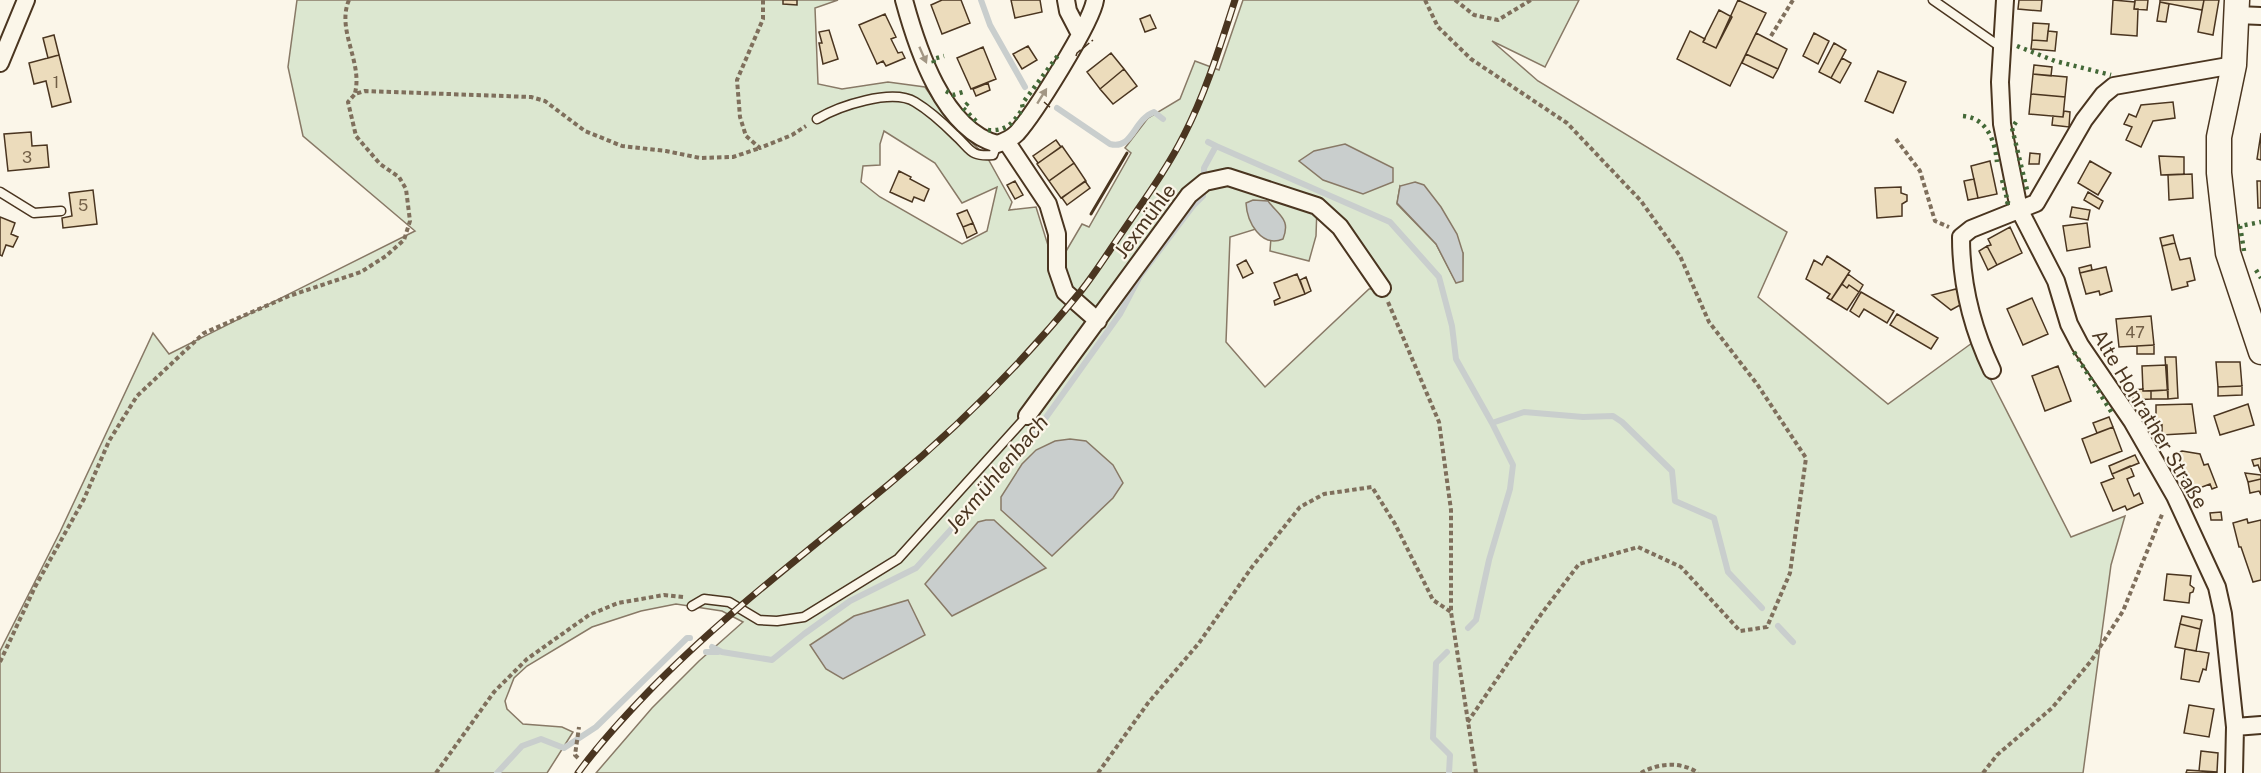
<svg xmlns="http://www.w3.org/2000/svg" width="2261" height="773" font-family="'Public Sans',sans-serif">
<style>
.green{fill:#dce7d0;stroke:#887966;stroke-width:1.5;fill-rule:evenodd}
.water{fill:#c9cecd;stroke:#887966;stroke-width:1.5}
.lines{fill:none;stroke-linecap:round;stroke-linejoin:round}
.stream{stroke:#c9cecd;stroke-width:6}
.building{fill:#ecdcbc;stroke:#4a3520;stroke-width:1.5}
.lane-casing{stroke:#4a3520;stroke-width:11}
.street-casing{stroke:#4a3520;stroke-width:20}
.secondary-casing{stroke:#4a3520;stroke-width:27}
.path{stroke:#7f6f5c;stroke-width:4;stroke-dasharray:4.5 3;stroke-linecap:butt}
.lane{stroke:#fbf6e9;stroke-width:8}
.street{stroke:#fbf6e9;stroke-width:16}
.secondary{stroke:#fbf6e9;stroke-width:24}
.rail-casing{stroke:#4a3520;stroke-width:7}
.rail{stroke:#fbf6e9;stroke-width:4.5;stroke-dasharray:14;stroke-linecap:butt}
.hedge{stroke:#436837;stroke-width:4.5;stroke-dasharray:3 4.5;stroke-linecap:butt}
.fence{stroke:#4a3520;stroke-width:1.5;stroke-dasharray:8 3;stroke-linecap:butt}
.wall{stroke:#4a3520;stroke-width:3}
.oneway{fill:#a29684}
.labels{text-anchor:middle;stroke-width:4.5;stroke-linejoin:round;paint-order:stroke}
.number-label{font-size:16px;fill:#725f47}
.street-label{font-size:20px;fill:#4a3520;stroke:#fbf6e9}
.water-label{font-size:21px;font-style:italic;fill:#4a3520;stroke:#fbf6e9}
</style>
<rect width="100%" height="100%" fill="#fbf6e9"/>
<path class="green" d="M297 0H838L815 8 818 84 842 89 888 82 925 87 947 119 987 157 1012 202 1009 210 1036 207 1051 255 1065 253 1082 224 1089 227 1131 153 1125 148 1148 118 1180 99 1195 61 1219 70 1243 0H1579L1545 67 1492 41 1538 81 1787 232 1758 297 1888 404 1972 343 2071 537 2125 516 2111 565 2083 773H596L652 708 699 661 743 622 722 611 676 604 641 611 592 627 527 666 514 678 505 701 507 709 523 724 562 727 573 732 547 773H0V651L60 532 153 333 169 354 415 231 303 136 288 67ZM884 131 935 163 962 203 997 187 987 231 962 244 880 197 861 182 863 166 880 165V144ZM1400 186 1463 253 1462 281 1456 282 1436 244 1397 204ZM1317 207 1381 288 1369 289 1265 387 1226 342 1230 237 1272 224 1270 251 1309 261 1316 236Z"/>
<path class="water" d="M1345 144 1393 168V182L1363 194 1323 180 1299 161 1314 151Z
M1415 182 1424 185 1441 207 1457 234 1463 253V281L1456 283 1436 244 1397 203 1400 186Z
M1253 200 1268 201C1279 216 1291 219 1283 239 1261 248 1247 222 1246 203Z
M1070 439 1086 441 1113 465 1123 483 1113 498 1052 556 1001 510V497L1022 464 1036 450 1055 441Z
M986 520H994L1046 568 952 616 925 584 978 522Z
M908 600 925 635 843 679 826 669 810 645 854 616Z"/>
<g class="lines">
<path class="stream" d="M981 0 990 25 1025 87
M1057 108 1110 144C1133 150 1133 120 1154 112L1163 119
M1216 146 1390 222 1439 277 1452 326 1456 359 1492 423 1524 412 1583 417 1613 416 1622 422 1672 471 1675 501 1714 518 1728 572 1762 608
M1204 176V168L1216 146 1208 142
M1778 626 1793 642
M1468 628 1476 620 1489 560 1510 489 1513 465 1492 423
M712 647 722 652 772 660 804 634 850 601 916 568 1022 451 1120 314 1140 276 1193 206 1203 196V188
M706 652H718
M1447 652 1436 663 1433 738 1450 755 1449 773
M497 773 522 746 541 739 564 748 596 727 687 638H690"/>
</g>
<path class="building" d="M783 0H797V5L783 4Z
M942 0H961L970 23 942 34 931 5Z
M1011 0H1040L1042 12 1015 18Z
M1738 0 1766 13 1730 86 1677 59 1690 31 1705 39 1703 42 1716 48Z
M2019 0H2042L2041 11 2018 9Z
M2113 0 2135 2 2134 9H2138L2137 36 2111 34Z
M2135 0H2148L2147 10 2134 9Z
M2160 0H2204L2202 10 2160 2Z
M2204 0H2219L2213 35 2198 32Z
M2160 2 2169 4 2166 22 2157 21Z
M1719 10 1732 17 1716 48 1703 42Z
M885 14 896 37 891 39 898 53 902 52 905 58 886 66 883 61 877 64 859 25Z
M1150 15 1156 28 1145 32 1140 19Z
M2033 23 2049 24 2047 41 2032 40Z
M829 30 838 59 823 64 819 43H822L819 32Z
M2048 31 2057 32 2055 51 2031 49 2032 40 2047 41Z
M1756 33 1787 49 1778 69 1746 54Z
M1814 33 1829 41 1818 64 1803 56Z
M54 35 59 55 48 58 43 38Z
M1834 43 1846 50 1831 78 1819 72Z
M1028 46 1037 60 1022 69 1013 54Z
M983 47 996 79 971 89 957 58Z
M1111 53 1124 69 1100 89 1087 72Z
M1746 54 1778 69 1773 78 1742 63Z
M59 55 71 102 52 107 46 81 34 84 29 63Z
M1842 58 1851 63 1840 83 1831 78Z
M2034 65 2052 67 2051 76 2033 74Z
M1124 69 1137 86 1113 104 1100 89Z
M1878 71 1906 82 1893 113 1865 101Z
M2033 74 2067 77 2065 97 2031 94Z
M988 83 990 90 976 96 973 89Z
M2031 94 2065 97 2063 117 2029 114Z
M2173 102 2175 118 2153 121 2141 147 2126 140 2132 127 2124 124 2129 114 2136 117 2141 105Z
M2064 111 2070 112 2069 127 2052 125 2053 116 2063 117Z
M31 132 32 146 47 145 49 167 8 171 4 134Z
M2261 133V160L2257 159Z
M1056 140 1061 147 1038 163 1033 156Z
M1062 146 1074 163 1049 181 1037 164Z
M2030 153 2040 154 2039 164H2029Z
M2159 156 2184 157V174L2161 175Z
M1990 161 1997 194 1978 198 1971 166Z
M2090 161 2111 173 2098 195 2078 183Z
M1074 163 1086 181 1061 198 1049 181Z
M899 171 911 177 910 179 929 189 924 201 914 197 912 202 890 192Z
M2192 174 2193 198 2169 200 2168 175Z
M1974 179 1978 198 1968 200 1964 181Z
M1015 181 1023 195 1015 199 1007 185Z
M1085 181 1090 188 1067 205 1062 198Z
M2257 181H2261V208H2258Z
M1901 187V193L1907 195V201L1902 204V216L1877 218 1875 188Z
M93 190 97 224 63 228 62 218 72 216 69 193Z
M2088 192 2103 201 2099 209 2084 200Z
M2072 207 2090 210 2088 220 2070 217Z
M967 210 973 223 963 227 957 214Z
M0 217 15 223 11 234 18 237 13 247 6 245 2 256 0 255Z
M973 223 977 233 967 238 963 227Z
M2087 223 2090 247 2067 251 2063 226Z
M2010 227 2022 253 1997 265 1987 246 1991 245 1988 239Z
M2173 235 2175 243 2162 246 2160 238Z
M2175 243 2180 260 2190 258 2195 280 2187 282 2188 286 2172 290 2162 246Z
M1987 246 1997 265 1988 270 1979 251Z
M1827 256 1850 271 1831 300 1827 298 1830 294 1806 279 1814 260 1822 265Z
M1246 260 1253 273 1243 278 1237 265Z
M2091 265 2092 270 2080 273 2079 268Z
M2106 267 2112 291 2100 295 2099 291 2086 294 2080 273Z
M1297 274 1305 294 1275 305 1274 301 1280 298 1274 283Z
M1848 274 1863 285 1859 292 1849 285 1847 288 1842 284Z
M1306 277 1311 291 1305 294 1300 280Z
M1842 284 1847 288 1849 285 1859 292 1847 310 1831 300Z
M1956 289 1962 304 1951 310 1932 295Z
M1861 292 1894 311 1887 323 1864 309 1859 317 1850 311Z
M2032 298 2048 334 2023 345 2007 309Z
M1897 314 1938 338 1931 349 1890 325Z
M2151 316 2154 345 2119 347 2116 319Z
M2154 345V354H2137V346Z
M2165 357H2176L2178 398 2168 399Z
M2216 362H2240L2242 386 2218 387Z
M2167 365 2168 390 2143 391 2142 366Z
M2058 366 2071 401 2045 411 2032 376Z
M2242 386V395L2218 396V387Z
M2143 389V391H2151V399L2133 400V390Z
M2168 390V399H2151V391Z
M2192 404 2196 433 2162 435V425L2156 426V405Z
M2248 404 2254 425 2220 435 2214 416Z
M2109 417 2113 427 2097 433 2093 423Z
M2113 427 2122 451 2091 463 2082 439Z
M2182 451 2200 454 2204 465 2208 464 2217 487 2212 489 2210 484 2189 492 2182 473 2185 472 2177 453Z
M2135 455 2139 463 2112 474 2109 466Z
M2261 458V473L2258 465 2254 466 2252 460Z
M2130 466 2134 476 2127 479 2134 496 2139 493 2143 503 2127 510 2125 506 2113 511 2101 483 2114 478 2112 474Z
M2245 473 2261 475V479L2248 482Z
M2261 479V495L2259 491 2250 493 2248 482Z
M2221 512 2222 520H2211L2210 513Z
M2247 519 2248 523 2261 520V580L2253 582 2241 547H2239L2233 523Z
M2167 574 2191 576 2190 585 2194 588 2193 592 2190 593 2189 603 2164 600Z
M2182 616 2202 620 2200 629 2180 624Z
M2180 624 2200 629 2196 651 2175 647Z
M2185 649 2209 653 2206 670 2203 669 2199 682 2181 679Z
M2189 705 2214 709 2209 737 2184 733Z
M2201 751 2218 753 2217 772 2199 771Z
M2187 770 2217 772V773H2186Z"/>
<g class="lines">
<defs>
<path id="lane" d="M1933 0 2002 48
M817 119C839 106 892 88 915 102 930 111 943 123 955 135 971 149 969 157 993 155L997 144
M0 192 34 213 61 211
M692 606 704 599 729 602 759 620 777 621 804 617 898 559 1027 416"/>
<path id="street" d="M904 0C917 48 943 129 997 144 1004 142 1011 139 1017 133 1034 114 1092 22 1095 0
M1066 0 1068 11 1080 34
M2005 0 2000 82 2002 124 2019 209 2056 281 2069 324 2080 345 2132 421 2175 496 2217 587 2223 614 2235 727 2234 773
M2237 15 2261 16
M0 63 26 0
M1006 141 1048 204 1057 234V269L1065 292 1098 321
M1992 370C1972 328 1961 282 1961 237L1971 229 2036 203 2084 120 2103 95 2114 86 2234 65
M1027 416 1189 195 1205 182 1228 177 1317 206 1340 227 1382 288
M2235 727 2261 725"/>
<path id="secondary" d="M2237 0 2234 65 2219 137V173L2228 253 2261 352"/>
</defs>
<use href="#lane" class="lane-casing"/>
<use href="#street" class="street-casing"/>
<use href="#secondary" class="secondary-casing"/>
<path class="path" d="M349 0C336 30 363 62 355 93
M763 0V19L737 80 740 117 746 136 760 148 792 135 806 126
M1425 0 1438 27 1471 59 1567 123 1641 201 1680 256 1709 322 1757 384 1806 458 1790 573 1767 627 1740 631 1681 567 1638 547 1579 564 1542 613 1467 723
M1455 0 1474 15 1498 20 1531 0
M1771 36 1793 0
M1896 139 1920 171 1935 221 1949 227
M1388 302 1439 422 1451 510V612L1476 773
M0 662 35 587 84 499 109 441 137 396 204 333 289 296 361 272 386 256 404 240 410 221 406 189 399 177 380 164 356 136 348 102 355 94 365 91 531 97 545 101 585 131 622 146 666 151 700 158 733 157 760 148
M578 758 575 755 579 727
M436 773 494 692 527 659 589 615 618 603 664 595 683 597
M1098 773 1148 703 1199 643 1252 567 1300 507 1324 494 1372 487 1395 524 1433 600 1451 612
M1641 773C1658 763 1681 761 1698 773
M1983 773 1997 755 2052 708 2091 661 2123 611 2163 512"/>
<use href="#lane" class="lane"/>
<use href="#street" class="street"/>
<use href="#secondary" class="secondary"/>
<defs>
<path id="rail" d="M578 773C599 744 624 717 649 691 722 616 807 552 888 485 958 427 1024 361 1081 291 1096 272 1109 251 1123 231 1144 200 1167 169 1184 135 1206 92 1220 46 1235 0"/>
</defs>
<use href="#rail" class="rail-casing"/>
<use href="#rail" class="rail"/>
<path class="hedge" d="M2017 46 2055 61 2111 75
M934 63 933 59 944 56
M946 91 953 95 963 92
M968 103 963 108 979 124
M1963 116C1987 118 1995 141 1997 162
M2016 122 2012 128 2027 190
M988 130C1006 132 1014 122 1023 108L1022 104 1059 54
M2002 180 2008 202 2005 207
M2244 251 2240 226 2261 222
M2256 270 2261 278
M2074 352 2112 413"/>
<path class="fence" d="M1076 56 1077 53 1093 40
M1044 102 1052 109"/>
<path class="wall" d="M1091 214 1127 153"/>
</g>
<defs><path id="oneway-solid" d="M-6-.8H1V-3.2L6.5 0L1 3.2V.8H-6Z" transform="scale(1.5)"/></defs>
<g class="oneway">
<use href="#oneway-solid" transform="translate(923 55) rotate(66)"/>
<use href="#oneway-solid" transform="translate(1042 96) rotate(-58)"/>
</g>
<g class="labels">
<g class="number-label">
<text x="56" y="88">1</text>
<text x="27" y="163">3</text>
<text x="83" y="211">5</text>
<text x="2135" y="338">47</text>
</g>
<g class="street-label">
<text transform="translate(1145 221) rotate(-53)" y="7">Jexmühle</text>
<text transform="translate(2150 419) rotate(59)" y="7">Alte Honrather Straße</text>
</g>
<g class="water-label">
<text transform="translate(997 474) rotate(-50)" y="7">Jexmühlenbach</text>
</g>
</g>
</svg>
